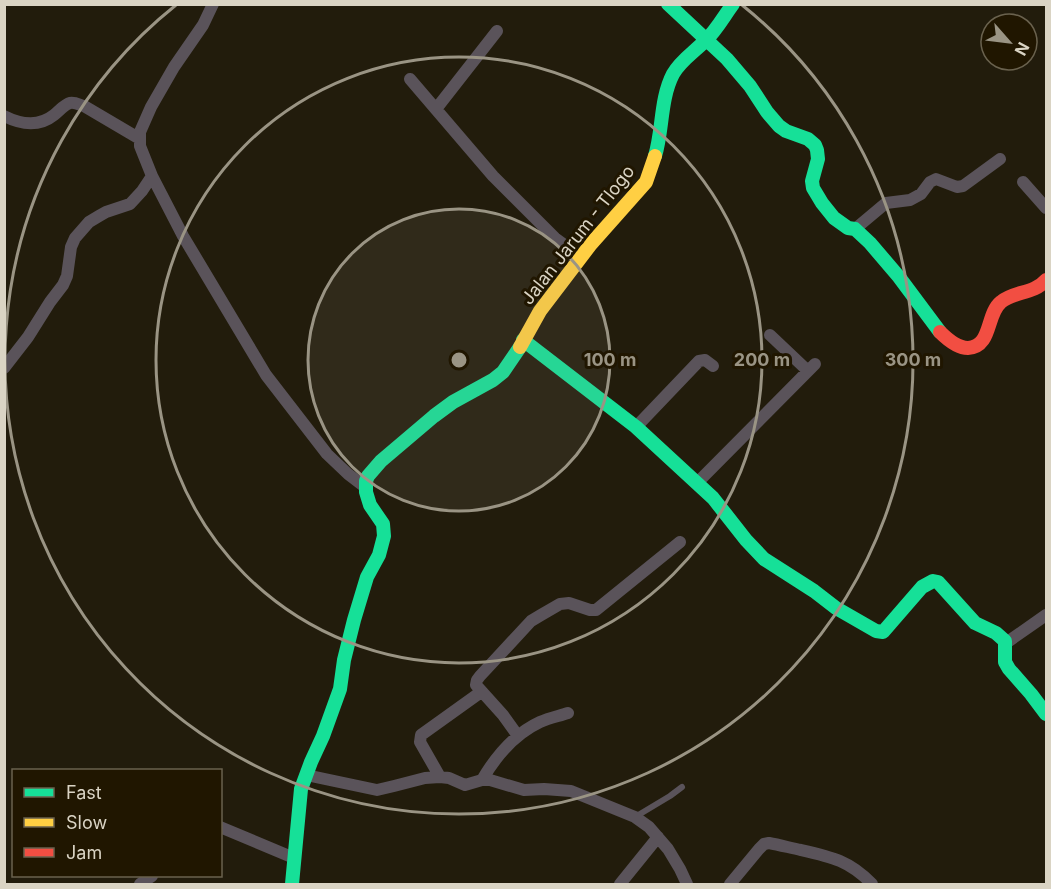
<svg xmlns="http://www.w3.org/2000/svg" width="1051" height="889" font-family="Inter,sans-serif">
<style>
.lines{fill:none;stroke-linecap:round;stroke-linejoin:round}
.lane{stroke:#5a535a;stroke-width:6}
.street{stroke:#5a535a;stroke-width:12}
.fast{stroke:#16e098;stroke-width:14}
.slow{stroke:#ffcf43;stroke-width:14}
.jam{stroke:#f24e42;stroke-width:14}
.ring{fill:none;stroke:#9a9484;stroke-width:3}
.labels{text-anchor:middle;stroke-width:6;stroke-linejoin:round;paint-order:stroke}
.street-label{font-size:18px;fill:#dad4c4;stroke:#201600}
.centre{fill:#9a9484;stroke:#201600;stroke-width:3}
.ring-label{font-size:18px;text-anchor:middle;font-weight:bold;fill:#9a9484;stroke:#201600;stroke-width:6;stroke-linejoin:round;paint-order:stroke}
</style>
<rect width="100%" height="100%" fill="#221c0c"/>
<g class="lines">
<path class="lane" d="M635 817 670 796 682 787"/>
<path class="street" d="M213 4 203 25 174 67 151 107 140 132V146L152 176 183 236 266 375 327 454 348 474 365 487
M410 79 493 176 555 238 581 257
M436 109 497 31
M4 116C22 125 39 127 54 115 59 111 65 104 70 103 75 102 80 105 84 106L140 139
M1023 182 1046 208
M855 229 886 203 910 200 921 194 930 182 936 179 957 187 963 186 1000 159
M770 335 808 371
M4 368 28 337 50 302 63 285 67 276 71 247 75 238 89 222 99 216 106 212 130 204 142 191 152 176
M636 427 699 361 705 360 713 366
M697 483 815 364
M1006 643 1046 615
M518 736 503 715 476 685 477 680 480 676 531 621 541 615 560 604 569 603 590 610H596L680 542
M306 775 377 790 394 786 425 778 440 777 449 778 465 785 482 780H490L524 790 544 789 571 791 635 817 649 827 668 849 680 869 687 884
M440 777 420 742 421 735 481 692
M482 780C496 756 514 734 540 722 549 718 559 716 568 713
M220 827 294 858
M140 884 152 876
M620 884 658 837
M730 884 759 849 764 844 769 843C780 845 791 848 801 850 832 857 850 861 872 884"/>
<path class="fast" d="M668 4 727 59 750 86 767 112 779 126 786 131 808 139 815 145 817 150 818 159 812 181 813 188 822 203 834 218 848 228 855 229 870 243 899 277 940 332
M655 156C663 130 660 99 673 74 680 61 694 52 705 41 716 31 724 16 733 4
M523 340 636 427 713 498 746 540 764 559 814 591 836 608 876 631 883 632 922 587 933 581 938 582 975 623 996 633 1005 641V662L1009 669 1031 694 1046 714
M292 884 301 789 311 762 323 736 340 689 344 660 354 620 367 577 379 555 384 536 383 524 370 505 366 492V481L368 476 381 461 434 416 453 402 493 380 503 372 520 347"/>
<path class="slow" d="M520 347 540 311 591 244 646 182 655 156"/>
<path class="jam" d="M940 332C947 339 957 348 968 348 992 347 986 314 1001 302 1014 291 1034 294 1046 280"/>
</g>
<circle cx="459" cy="360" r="151" fill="#9a9484" fill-opacity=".12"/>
<g class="ring">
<circle cx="459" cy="360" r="151"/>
<circle cx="459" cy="360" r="303"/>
<path d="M742 5A454 454 0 1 1 176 5"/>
</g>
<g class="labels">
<g class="street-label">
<text transform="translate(578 235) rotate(-52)" y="6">Jalan Jarum - Tlogo</text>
</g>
</g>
<circle cx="459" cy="360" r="9" class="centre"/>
<g class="ring-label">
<text x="610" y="366">100 m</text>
<text x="762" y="366">200 m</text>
<text x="913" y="366">300 m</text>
</g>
<rect width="1051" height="889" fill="none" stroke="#dad4c4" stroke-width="12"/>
<rect x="12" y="769" width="210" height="108" fill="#201600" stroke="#6a624e" stroke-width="1.5"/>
<rect x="24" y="788" width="30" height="9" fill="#16e098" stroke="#6a624e" stroke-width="1.5"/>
<text x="66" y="799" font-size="18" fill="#dad4c4">Fast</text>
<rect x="24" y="818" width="30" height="9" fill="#ffcf43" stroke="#6a624e" stroke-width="1.5"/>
<text x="66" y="829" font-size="18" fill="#dad4c4">Slow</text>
<rect x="24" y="848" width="30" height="9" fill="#f24e42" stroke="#6a624e" stroke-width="1.5"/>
<text x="66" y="859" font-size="18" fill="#dad4c4">Jam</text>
<g transform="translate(1009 42) rotate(118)"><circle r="28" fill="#201600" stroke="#6a624e" stroke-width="1.5"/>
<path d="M0-4.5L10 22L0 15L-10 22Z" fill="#9a9484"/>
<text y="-9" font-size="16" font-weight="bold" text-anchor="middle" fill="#dad4c4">N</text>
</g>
</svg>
